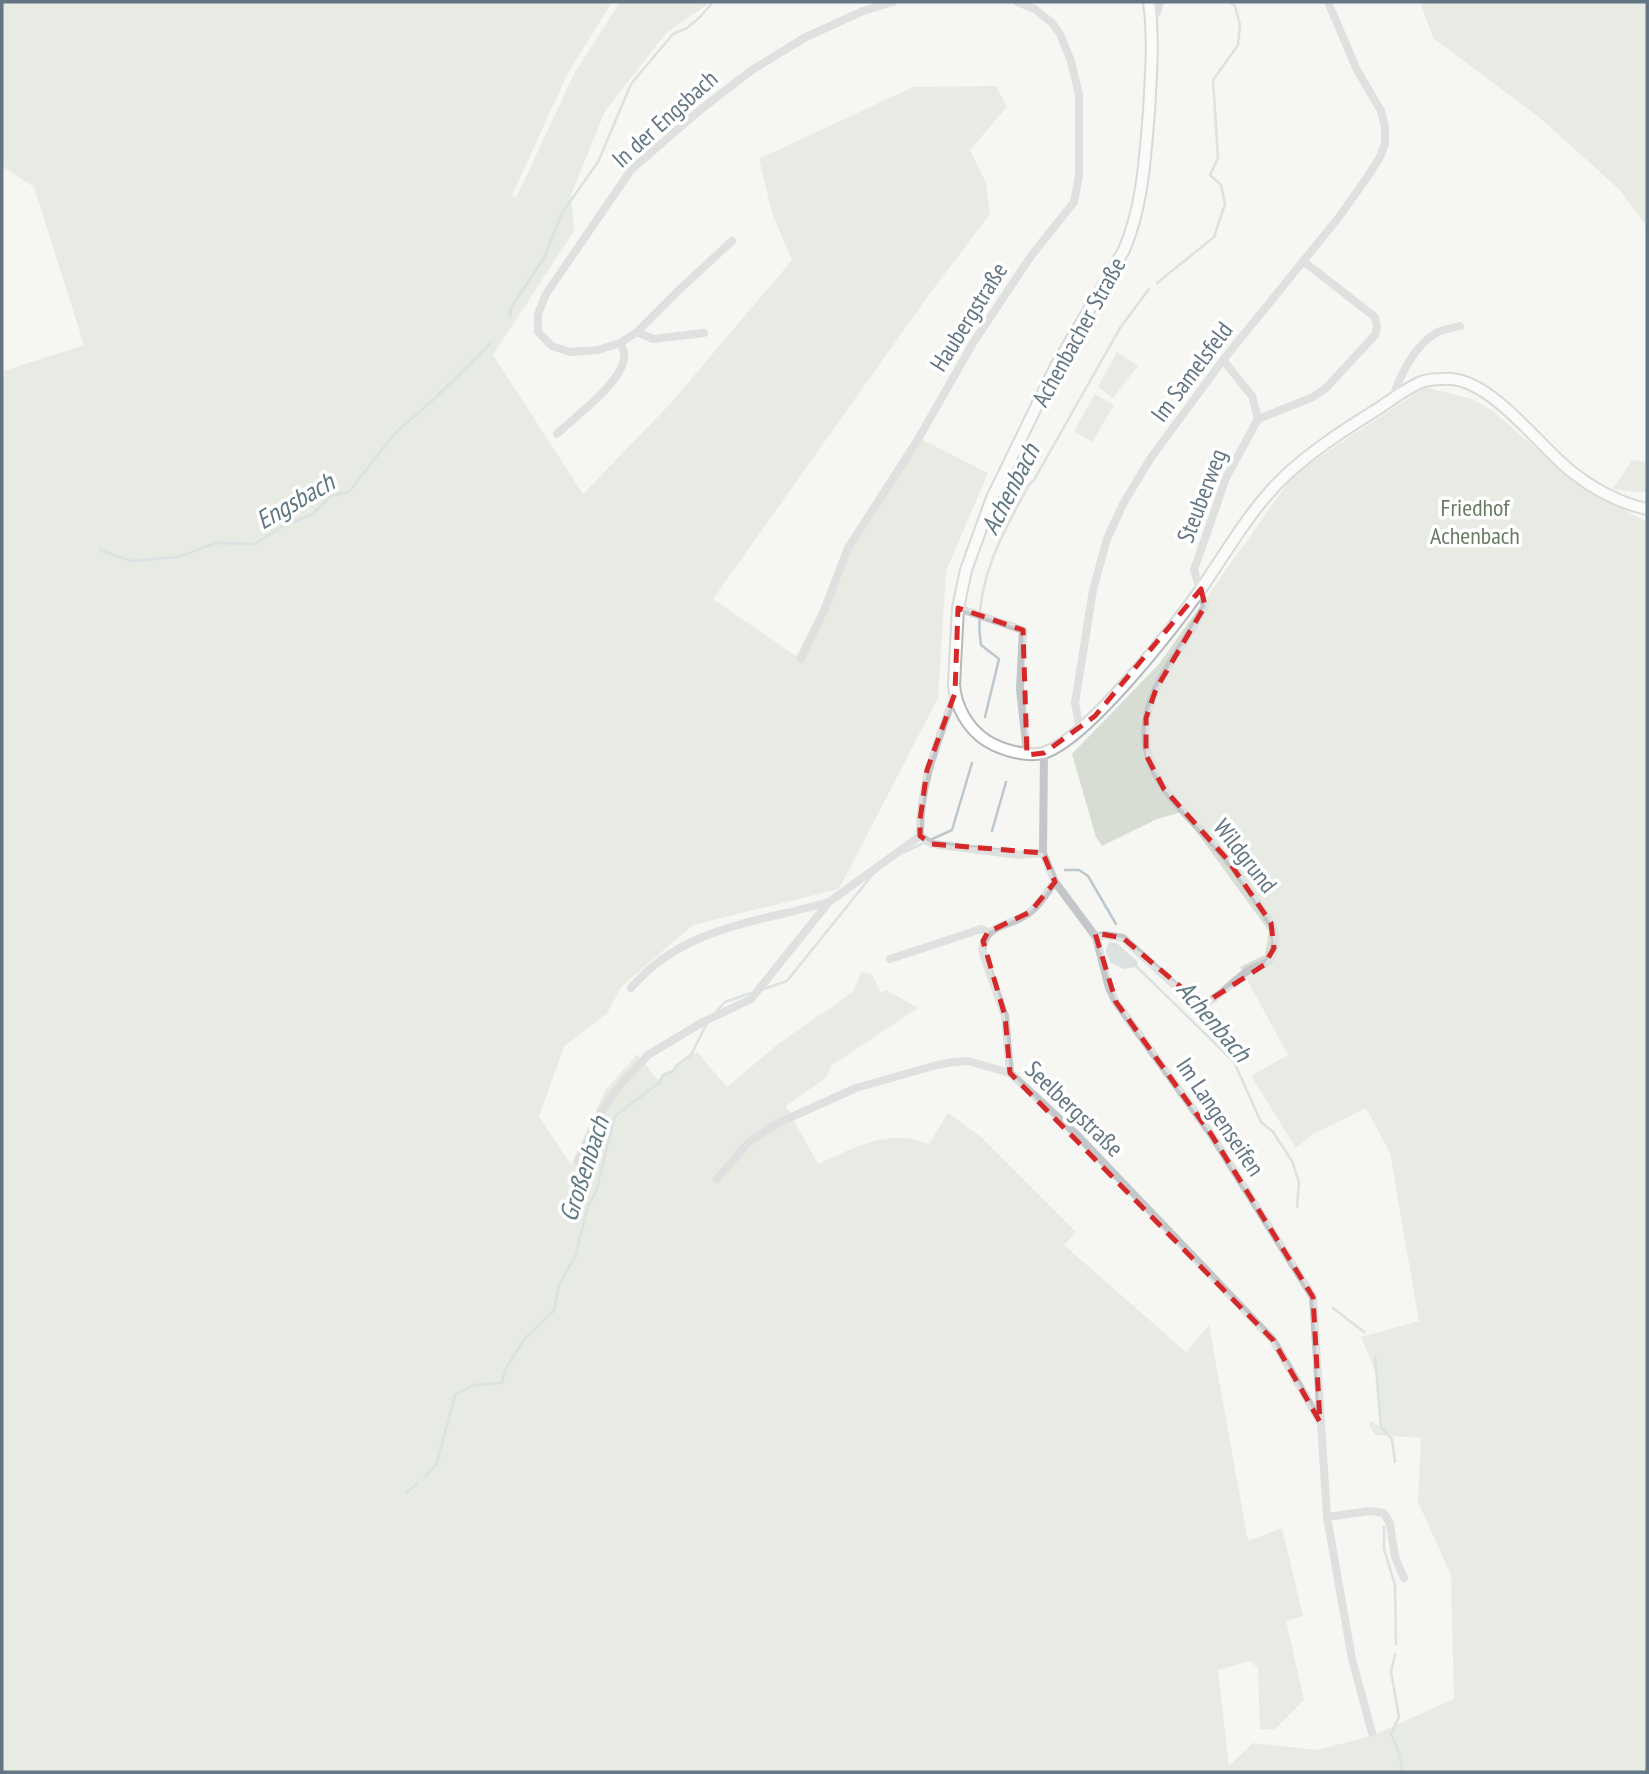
<svg xmlns="http://www.w3.org/2000/svg" width="1649" height="1774" font-family="'PT Sans Narrow',sans-serif">
<style>
.green{fill:#d7ddd3}
.water{fill:#bcc8cd}
.lines{fill:none;stroke-linecap:round;stroke-linejoin:round}
.stream{stroke:#bcc8cd;stroke-width:2.5}
.secondary-casing{stroke:#b3b9bd;stroke-width:14}
.street{stroke:#c3c7ca;stroke-width:8}
.secondary{stroke:#fff;stroke-width:10}
.marked{fill:none;stroke:#d62828;stroke-width:5;stroke-dasharray:14 9;stroke-linejoin:round}
.labels{text-anchor:middle;stroke-width:7;stroke-linejoin:round;paint-order:stroke}
.street-label{font-size:24px;fill:#647684;stroke:#fff}
.park-label{font-size:24px;fill:#687b63;stroke:#fff}
.water-label{font-size:26px;font-style:italic;fill:#5f7881;stroke:#fff}
</style>
<rect width="100%" height="100%" fill="#f6f6f2"/>
<path class="green" d="M2 2H612L568 73 512 195 516 198 574 74 620 2H711L667 32 605 111 571 195 574 231 493 355 583 494 671 403 792 260 772 213 759 159 913 87 996 86 1007 107 970 150 986 183 990 214 928 296 713 599 796 656 822 606 852 538 921 439 988 473 946 571 938 698 839 889 693 925 622 986 607 1013 564 1047 539 1116 571 1165 605 1091 637 1054 658 1080 697 1052 727 1087 778 1044 853 992 861 972 872 974 881 993 886 990 918 1008 831 1066 827 1077 786 1106 818 1164C854 1148 890 1127 929 1144L948 1113 981 1137 1076 1232 1064 1245 1186 1352 1209 1325 1248 1541 1282 1528 1303 1616 1286 1621 1304 1700 1275 1729H1260L1258 1668 1250 1661 1218 1670 1229 1766 1253 1743 1317 1750 1371 1736 1454 1699 1451 1575 1418 1502 1421 1438 1376 1435 1370 1428 1369 1421 1380 1426 1376 1373 1361 1337 1419 1321 1390 1153 1366 1108 1313 1134 1296 1148 1251 1076 1288 1055 1240 967 1265 955 1269 931 1182 812 1157 819 1102 846 1096 837 1072 754 1159 664 1295 473 1425 387 1472 399 1493 411 1573 481 1643 520 1647 521V1772H2V377L5 376 4 371 84 345 34 187 2 166Z
M1420 2H1647V227L1620 190 1539 117 1433 38Z
M1117 352 1138 366 1113 398 1098 387Z
M1095 394 1114 405 1092 442 1074 431Z
M1632 460 1647 462V493L1613 489Z"/>
<path class="water" d="M1109 942 1117 943 1138 962 1136 967 1124 969 1110 962 1106 950Z"/>
<g class="lines">
<path class="stream" d="M1157 283 1214 237 1225 204 1221 185 1210 175 1218 158 1213 80 1238 45 1240 25 1235 6 1230 2
M510 317 511 308 545 256 562 213 598 162 631 84 673 34 687 28 700 17 713 2
M100 550 131 561 178 557 216 543 255 544 283 526 311 515 331 496 349 492 394 434 433 400 491 343
M985 717 999 659 981 645C972 588 1002 533 1029 485L1034 480 1120 328 1149 289
M992 831 1006 782
M904 852 952 830 972 763
M1065 870H1079L1088 876 1116 924
M1135 965 1234 1062 1261 1122 1273 1132 1292 1161 1299 1182 1297 1207
M761 990 787 981 873 874
M715 1013 725 1002 751 993
M1333 1308 1364 1332
M1375 1357 1381 1427 1392 1439 1395 1462
M424 1478 437 1463 455 1395 473 1385 502 1383 505 1370 525 1338 554 1311 559 1285 575 1257 588 1206 596 1192 615 1116 660 1082 663 1075 673 1071 677 1065 691 1055 707 1023
M406 1493 417 1484
M1384 1527V1549L1395 1585 1396 1644
M1395 1654 1391 1672 1399 1717 1391 1734 1399 1753 1403 1772"/>
<defs>
<path id="secondary" d="M1149 2C1154 38 1151 74 1149 111 1145 158 1143 205 1124 250L1056 366 992 498 966 570 958 608 954 684C955 706 968 729 987 741 1002 750 1026 757 1043 753 1086 741 1177 624 1203 586 1229 548 1252 507 1286 475 1313 450 1344 430 1376 410 1390 401 1405 389 1421 382 1427 380 1435 379 1442 379 1488 373 1538 446 1572 472 1595 490 1619 503 1647 509"/>
</defs>
<use href="#secondary" class="secondary-casing"/>
<path class="street" d="M1151 18 1157 12 1160 2
M732 241 678 291 637 332 620 343 598 350 570 352 552 346 538 332V314L546 294 631 170 700 110 752 70 806 37 863 11 893 2
M637 332 653 339 704 333
M1393 398C1400 375 1415 344 1438 332 1444 329 1453 328 1460 326
M1258 419 1313 397 1326 388 1375 335 1377 327 1375 317 1303 261
M557 434C574 417 628 379 624 353 624 350 621 346 620 343
M958 608 1023 630 1020 689 1026 743 1025 754
M801 659 825 608 848 548 917 441 973 343 1031 256 1074 202 1079 176V95L1071 61 1060 34 1052 23 1035 9 1017 2
M1080 730 1075 703 1093 590 1107 539 1123 504 1150 459 1223 360 1339 217 1368 176 1380 157 1385 144V127L1381 111 1357 70 1328 2
M1044 753 1043 853 1055 882 1096 937 1109 988 1116 1002 1211 1134 1313 1297 1327 1517 1352 1659 1372 1733
M920 836C919 784 938 741 955 693
M920 836 932 844 1019 855 1043 853
M1096 937 1105 935 1123 938 1192 1001 1202 1005C1221 997 1233 980 1251 969 1257 965 1266 966 1270 959 1277 949 1277 933 1271 923 1257 901 1242 877 1225 857 1181 804 1120 766 1156 689 1170 660 1191 635 1205 606L1194 570 1226 478 1258 419 1252 396 1223 360
M890 959 981 929 988 932
M631 988C684 926 756 923 829 902
M1010 1073 1005 1016 982 951C985 921 1011 928 1030 912 1040 905 1047 891 1055 882
M578 1161 603 1109 620 1085 648 1055 703 1022 751 999 829 902 920 836
M717 1179 749 1142 778 1123 856 1088 937 1065 954 1062 968 1061 1010 1073 1078 1136 1273 1340 1319 1420
M1327 1517 1370 1511 1384 1513 1390 1524 1395 1557 1404 1578"/>
<use href="#secondary" class="secondary"/>
</g>
<path d="M0 0H1649V1774H0ZM1201 589 1205 606 1156 689 1146 718V755L1164 789 1227 859 1271 923 1274 948 1264 965 1202 1005 1123 938 1095 933 1116 1002 1211 1134 1313 1297 1320 1422 1273 1340 1010 1073 1005 1016 983 941 988 932 1030 912 1055 882 1043 853 932 844 920 836V820L927 770 955 693 958 608 1023 630 1027 755 1044 753 1095 716Z" fill="#f6f6f2" fill-opacity=".55" fill-rule="evenodd"/>
<path class="marked" d="M1201 589 1205 606 1156 689 1146 718V755L1164 789 1227 859 1271 923 1274 948 1264 965 1202 1005 1123 938 1095 933 1116 1002 1211 1134 1313 1297 1320 1422 1273 1340 1010 1073 1005 1016 983 941 988 932 1030 912 1055 882 1043 853 932 844 920 836V820L927 770 955 693 958 608 1023 630 1027 755 1044 753 1095 716Z"/>
<g class="labels">
<g class="street-label">
<text transform="translate(665 119) rotate(-42)" y="8">In der Engsbach</text>
<text transform="translate(969 317) rotate(-58)" y="8">Haubergstraße</text>
<text transform="translate(1079 332) rotate(-61)" y="8">Achenbacher Straße</text>
<text transform="translate(1192 372) rotate(-53)" y="8">Im Samelsfeld</text>
<text transform="translate(1202 496) rotate(-69)" y="8">Steuberweg</text>
<text transform="translate(1245 856) rotate(52)" y="8">Wildgrund</text>
<text transform="translate(1074 1109) rotate(44)" y="8">Seelbergstraße</text>
<text transform="translate(1220 1117) rotate(56)" y="8">Im Langenseifen</text>
</g>
<g class="park-label">
<text x="1475" y="516">Friedhof<tspan x="1475" dy="28">Achenbach</tspan></text>
</g>
<g class="water-label">
<text transform="translate(1010 489) rotate(-63)" y="9">Achenbach</text>
<text transform="translate(295 501) rotate(-30)" y="9">Engsbach</text>
<text transform="translate(1214 1021) rotate(49)" y="9">Achenbach</text>
<text transform="translate(584 1169) rotate(-72)" y="9">Großenbach</text>
</g>
</g>
<rect width="1649" height="1774" fill="none" stroke="#647684" stroke-width="7"/>
</svg>
